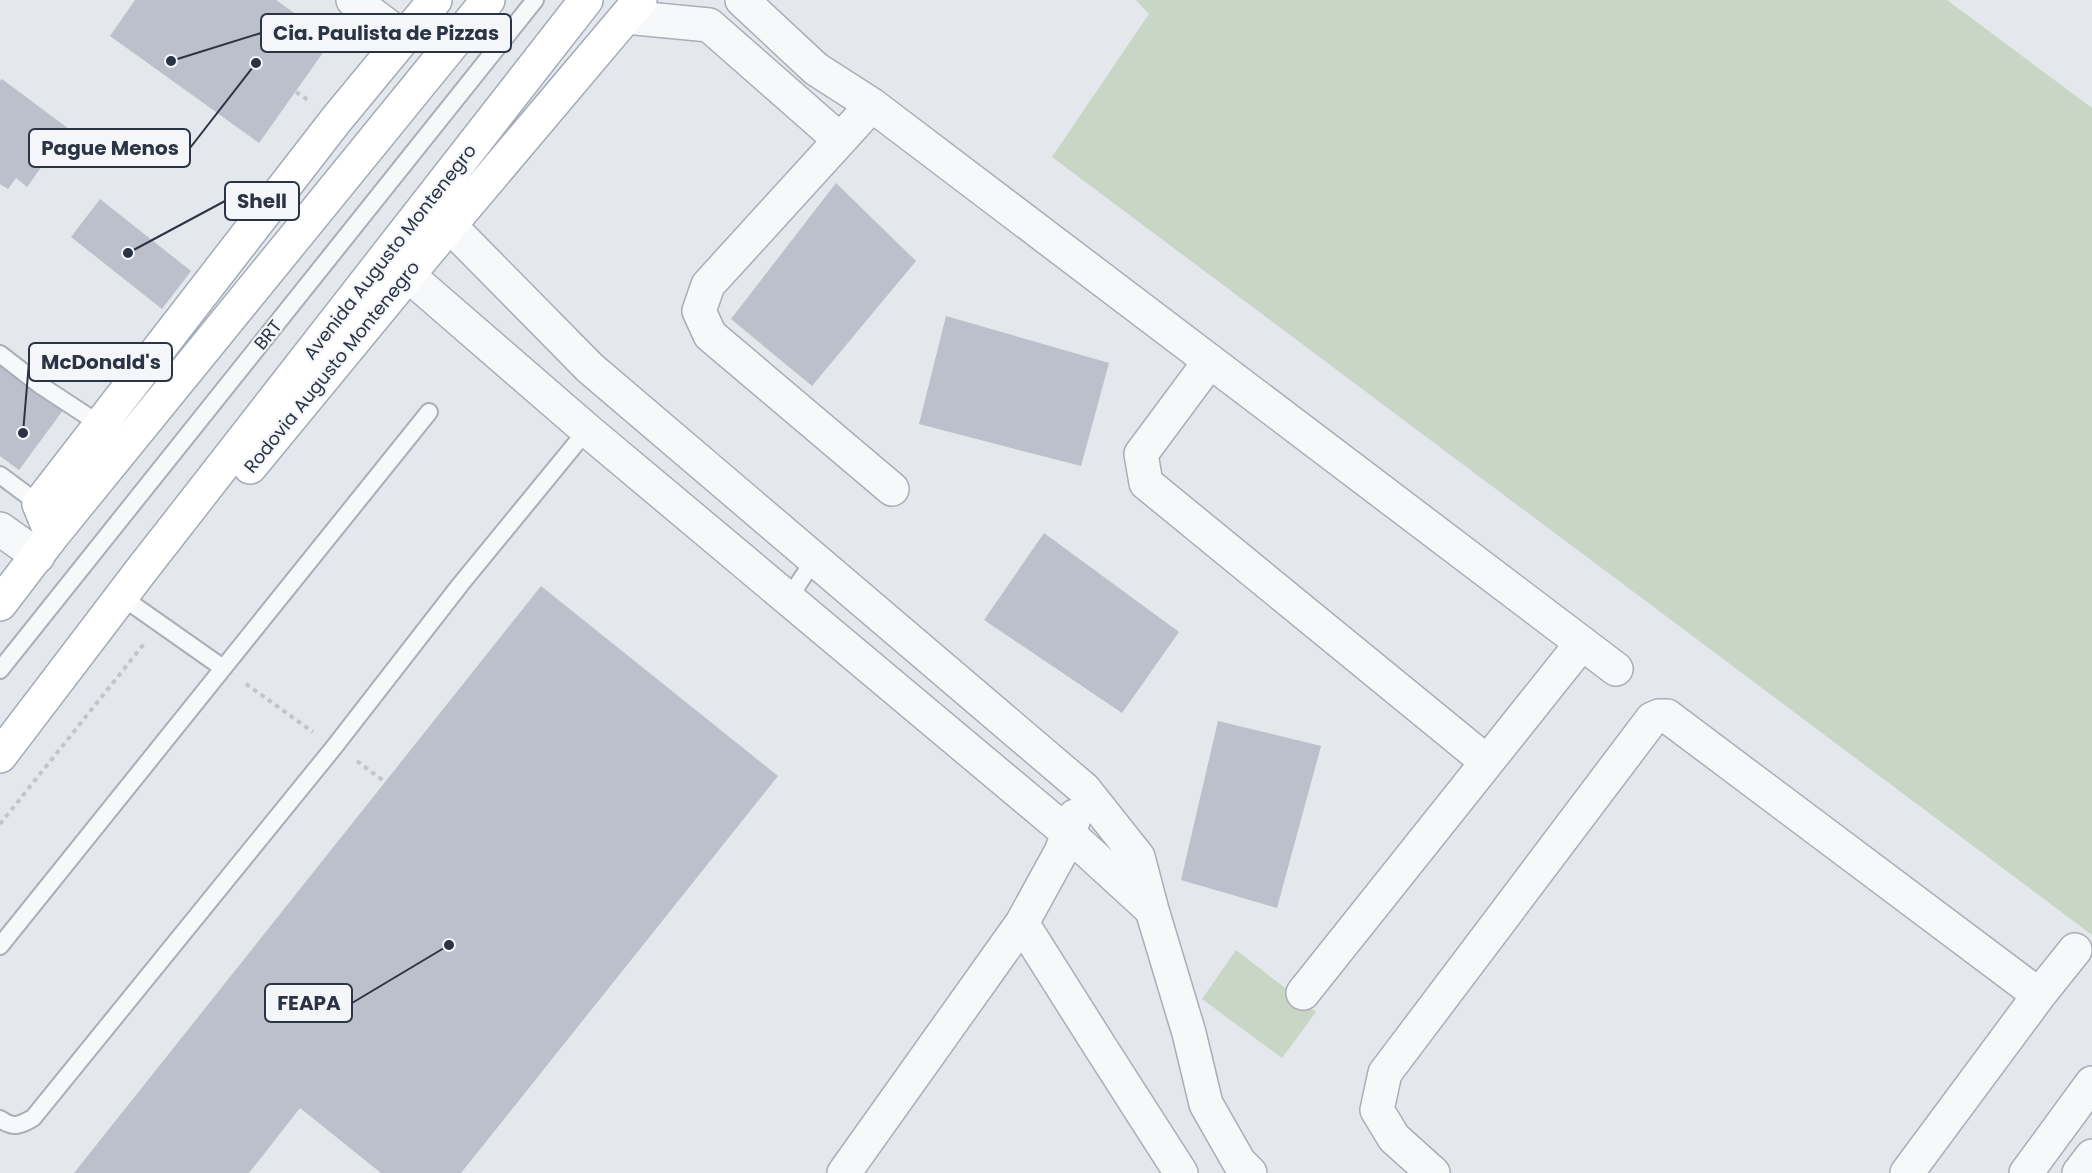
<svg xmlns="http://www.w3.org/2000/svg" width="2092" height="1173" font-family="Poppins,sans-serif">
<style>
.green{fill:#c9d6c5}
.building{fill:#bbc0ca}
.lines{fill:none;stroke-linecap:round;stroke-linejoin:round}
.service-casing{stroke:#a9aeb7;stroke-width:20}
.minor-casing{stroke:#a9aeb7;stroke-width:36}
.tertiary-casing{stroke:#a9aeb7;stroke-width:36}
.primary-casing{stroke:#a3abb8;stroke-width:36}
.path{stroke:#c2c5cb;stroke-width:4;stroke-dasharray:4.5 4.5;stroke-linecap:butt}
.service{stroke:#f7f8fa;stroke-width:16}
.minor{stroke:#f7f8fa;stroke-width:33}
.tertiary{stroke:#f7f8fa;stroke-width:33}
.primary{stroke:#fff;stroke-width:33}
.labels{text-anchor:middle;stroke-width:4.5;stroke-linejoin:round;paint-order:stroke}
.street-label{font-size:18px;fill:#2b3445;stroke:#f4f6f9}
.leader{fill:none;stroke:#2b3445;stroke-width:2}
.callout-dot{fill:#2b3445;stroke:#f4f6f9;stroke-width:2}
.callout{fill:#f4f6f9;stroke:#2b3445;stroke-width:2}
.callout-label{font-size:20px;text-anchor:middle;font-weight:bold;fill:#2b3445}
</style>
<rect width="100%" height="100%" fill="#e4e7ec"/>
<path class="green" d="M1136 0H1947L2092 108V935L1052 157 1149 14Z
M1236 950 1316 1012 1282 1058 1202 999Z"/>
<path class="building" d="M135 0H276L332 40 259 143 110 36Z
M2 79 69 129 27 187 16 178 8 189 0 184V81Z
M836 183 916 261 812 386 731 319Z
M100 199 191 271 162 309 71 237Z
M946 316 1109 363 1081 466 919 424Z
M0 361 64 409 19 470 0 456Z
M1044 533 1179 632 1122 713 984 620Z
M541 586 778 776 461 1173H381L300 1108 249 1173H74Z
M1218 721 1321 746 1277 908 1181 880Z"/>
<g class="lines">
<defs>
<path id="service" d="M0 354 40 385 101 425
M0 475 39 504
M122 597 223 668
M788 599 815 559
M0 670 535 0
M0 946 429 412
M0 1119C14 1129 20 1125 33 1118L335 746 460 585 587 430"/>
<path id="minor" d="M353 0 404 38
M742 0 816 69 872 105 1616 669
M626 17 709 25 840 140
M872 105 708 285 699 311 710 335 892 489
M450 226 590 368 1084 789 1138 857 1152 910 1189 1033 1206 1104 1239 1162 1250 1173
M408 275 587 430 1069 834 1152 910
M1210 361 1141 454 1146 483 1487 762
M0 529 38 556
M1022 923 1099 1045 1181 1173
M1303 993 1582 643
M844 1173 1022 923 1061 852 1075 816
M1433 1173 1394 1138 1377 1110 1385 1073 1652 719 1659 716H1667L2039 995
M1907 1173 2039 995 2075 950"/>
<path id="tertiary" d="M2026 1173 2092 1083
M2079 1173 2092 1156"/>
<path id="primary" d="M250 467 408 275 640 0
M52 536 39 504 336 120 435 0
M0 604 52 536 488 0
M0 756 140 572 586 0"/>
</defs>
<use href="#service" class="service-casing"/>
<use href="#minor" class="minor-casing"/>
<use href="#tertiary" class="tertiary-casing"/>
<use href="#primary" class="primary-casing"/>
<path class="path" d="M296 92 308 100
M246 684 313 732
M357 761 385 782
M0 824 144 644"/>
<use href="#service" class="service"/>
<use href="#minor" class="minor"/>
<use href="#tertiary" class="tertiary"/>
<use href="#primary" class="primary"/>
</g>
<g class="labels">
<g class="street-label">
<text transform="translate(390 252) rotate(-52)" y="6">Avenida Augusto Montenegro</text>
<text transform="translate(268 335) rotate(-51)" y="6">BRT</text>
<text transform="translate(332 367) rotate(-51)" y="6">Rodovia Augusto Montenegro</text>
</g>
</g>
<path class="leader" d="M171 61L261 33M256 63L190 148M128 253L225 201M23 433L29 362M449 945L352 1003"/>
<g class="callout-dot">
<circle cx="171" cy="61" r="6"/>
<circle cx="256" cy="63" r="6"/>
<circle cx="128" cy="253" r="6"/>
<circle cx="23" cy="433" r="6"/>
<circle cx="449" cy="945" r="6"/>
</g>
<g class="callout">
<rect x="261" y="14" width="250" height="38" rx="6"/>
<rect x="29" y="129" width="161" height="38" rx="6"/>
<rect x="225" y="182" width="74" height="38" rx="6"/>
<rect x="29" y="343" width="143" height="38" rx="6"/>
<rect x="265" y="984" width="87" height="38" rx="6"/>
</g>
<g class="callout-label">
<text x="386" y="40">Cia. Paulista de Pizzas</text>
<text x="110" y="155">Pague Menos</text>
<text x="262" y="208">Shell</text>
<text x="101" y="369">McDonald's</text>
<text x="309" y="1010">FEAPA</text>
</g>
</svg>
